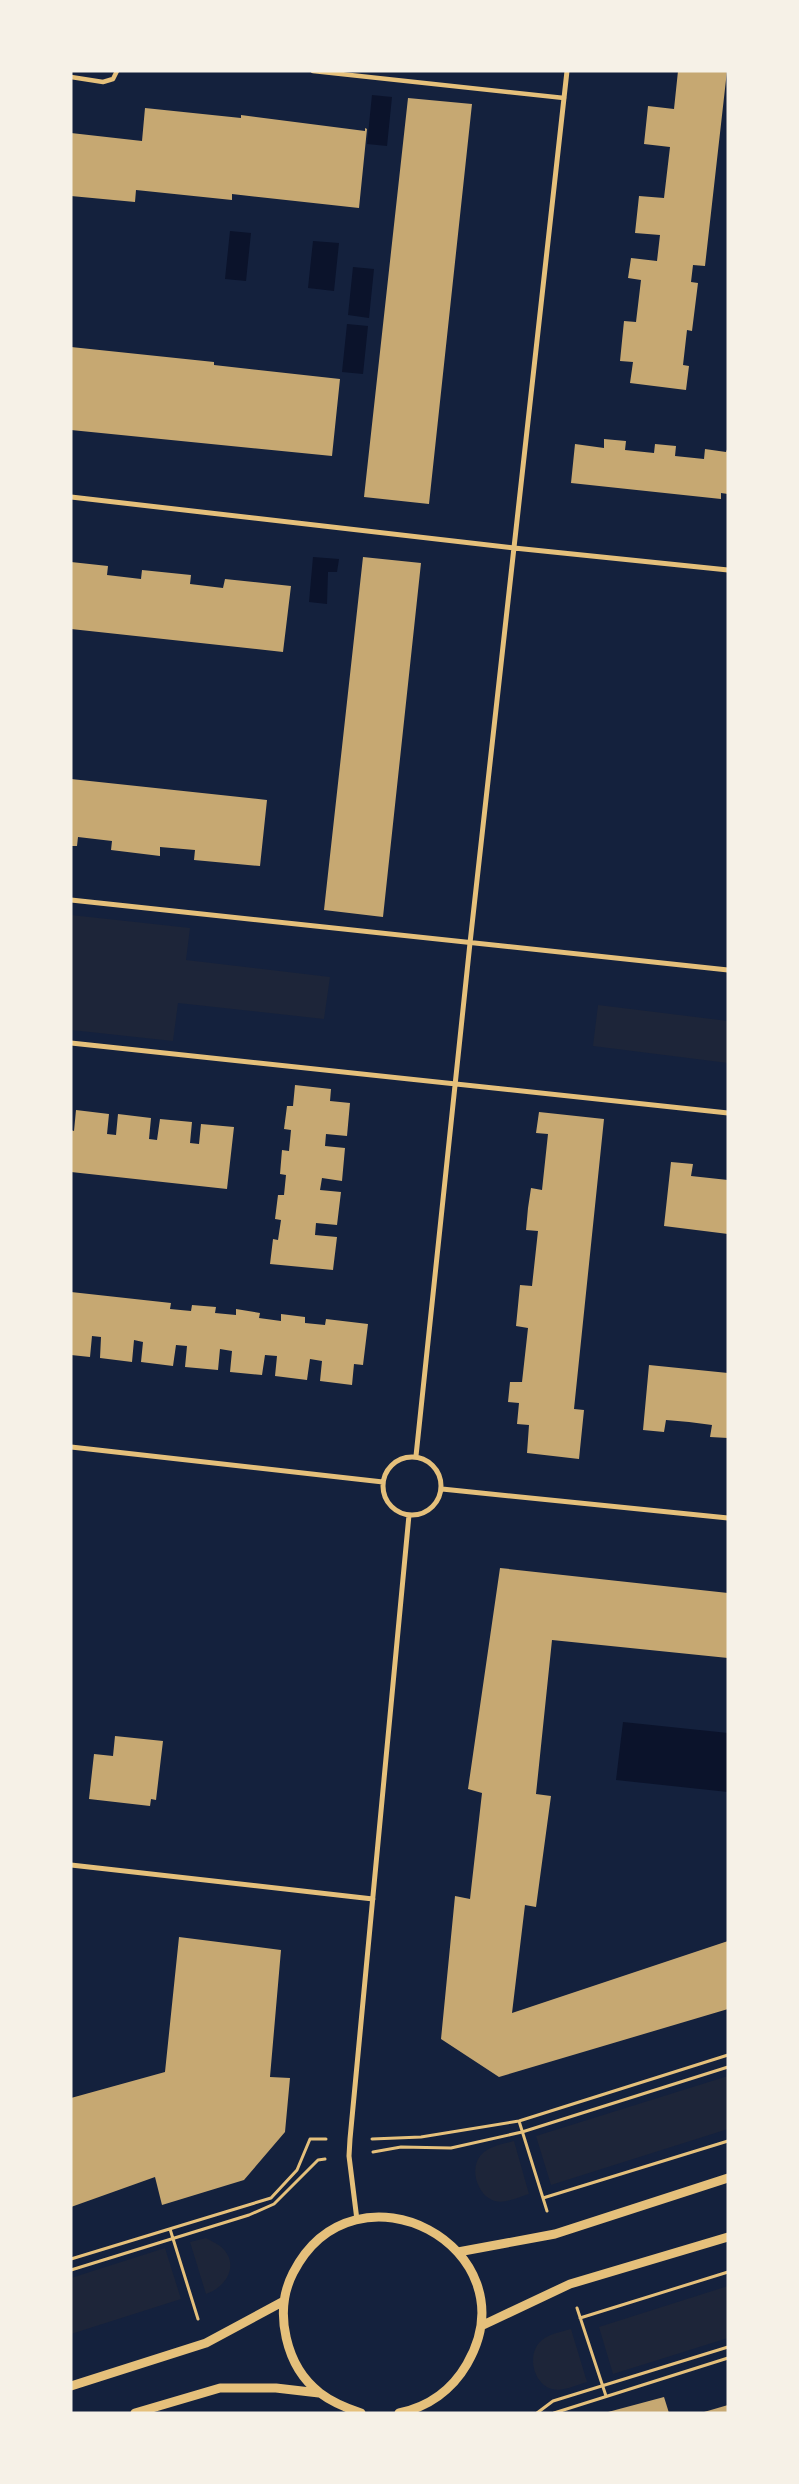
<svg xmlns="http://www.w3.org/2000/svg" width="799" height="2484" font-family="Spectral,serif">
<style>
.green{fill:#1d2539}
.water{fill:#0b132b}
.building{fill:#c6a872}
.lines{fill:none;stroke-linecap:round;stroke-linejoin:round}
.path{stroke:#e5c07b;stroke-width:3}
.pedestrian{stroke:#e5c07b;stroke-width:4.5}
.minor{stroke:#e5c07b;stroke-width:5}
.tertiary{stroke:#e5c07b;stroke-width:9}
</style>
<rect width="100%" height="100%" fill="#14213d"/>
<path class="green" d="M71 915 190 928 186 960 330 977 324 1019 178 1003 173 1041 71 1030Z
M598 1005 728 1021V1063L593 1046Z
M728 2076V2129L551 2185 536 2136Z
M514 2141 529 2194C519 2197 505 2204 495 2201 477 2196 469 2168 481 2155 489 2146 503 2144 514 2141Z
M206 2238C211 2241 216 2243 220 2246 241 2263 227 2287 206 2294L190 2242Z
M165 2248 181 2299 71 2334V2278Z
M728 2286V2338L613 2374 599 2327Z
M571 2329 587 2382C576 2385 563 2392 552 2389 534 2384 527 2357 539 2343 546 2334 561 2332 571 2329Z"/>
<path class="water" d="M372 95 392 97 387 146 367 144Z
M230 231 251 233 246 281 225 279Z
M313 241 339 243 334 291 308 288Z
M353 267 374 269 369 318 348 315Z
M347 324 368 326 363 374 342 372Z
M313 557 339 559 337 572H328L327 604 309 602Z
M623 1722 728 1733V1792L616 1780Z"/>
<path class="building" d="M678 71H727L705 266 693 265 691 282 698 283 692 331 687 330 683 365 689 366 686 390 630 383 633 362 620 361 624 321 636 322 641 280 628 278 631 258 657 261 660 235 635 233 639 196 664 198 670 147 644 144 648 106 674 109Z
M408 98 472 104 429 504 364 497Z
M145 108 241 118V115L365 131V128L367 129 359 208 232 194V200L136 190 135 202 71 196V133L142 141Z
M71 347 214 362V365L340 379 332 456 71 430Z
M604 439 626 441 625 450 654 453 655 444 676 446 675 456 704 459 705 449 726 452 728 447V494L721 493V499L571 483 575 444 604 448Z
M363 557 421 563 383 917 324 910Z
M71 562 108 566 107 575 141 579 142 570 191 575 190 584 223 588 225 579 291 586 283 652 71 629Z
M71 779 267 800 260 866 194 860 195 850 160 847V856L111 850 112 841 78 837 77 846H71Z
M295 1085 331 1089 330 1101 350 1103 347 1136 326 1134 325 1146 345 1148 342 1181 322 1178 320 1190 341 1192 337 1225 316 1223 315 1235 337 1237 333 1270 270 1264 273 1239 278 1240 281 1220 275 1219 278 1195H284L286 1175 280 1174 282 1150 289 1151 291 1130 284 1129 287 1106H293Z
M76 1110 109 1114 107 1134 116 1135 118 1114 151 1118 149 1139 157 1140 160 1119 192 1122 190 1143 199 1144 201 1124 234 1127 227 1189 71 1172V1130L74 1131Z
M539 1112 604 1119 574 1409 584 1410 579 1459 527 1453 529 1425 517 1424 519 1403 508 1402 510 1382H522L528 1328 516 1326 520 1285 532 1286 538 1231 526 1230 528 1208 531 1188 542 1190 548 1134 536 1133Z
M671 1162 693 1164 691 1176 728 1180V1234L664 1226Z
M71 1292 171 1303 170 1309 191 1311 192 1305 216 1307 215 1313 236 1315V1309L260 1313 259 1318 281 1321V1314L305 1317V1323L325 1325 326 1319 368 1324 363 1365 354 1364 352 1385 320 1381 322 1361 310 1359 307 1380 275 1376 277 1356 265 1355 262 1375 230 1372 232 1351 220 1349 218 1370 185 1367 187 1346 176 1345 173 1366 141 1362 143 1342 134 1340 132 1362 100 1358 101 1337 92 1336 90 1357 71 1355Z
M649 1365 728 1373V1438L710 1437 712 1425 689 1422 666 1420 664 1432 643 1430Z
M500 1568 728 1593V1658L552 1640 536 1794 551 1796 536 1907 525 1905 512 2013 728 1941V2009L499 2077 441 2039 455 1896 470 1899 482 1793 468 1789Z
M115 1736 163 1741 156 1800 151 1799 150 1806 89 1799 94 1754 113 1756Z
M179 1937 281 1950 270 2077 290 2078 285 2132 244 2180 162 2205 155 2177 71 2207V2098L165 2072Z
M664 2397 669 2413H608V2412Z
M728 2405V2413H704V2412Z"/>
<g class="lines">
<path class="path" d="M519 2121 547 2211
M372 2139 421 2137 519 2121 728 2055
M373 2152 401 2147 451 2148 522 2132 728 2067
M543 2198 728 2141
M170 2229 198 2319
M71 2259 271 2198 297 2170 310 2139H326
M71 2270 249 2215 274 2204 318 2160 325 2159
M577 2308 606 2396
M580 2318 728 2272
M537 2413 553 2401 728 2347
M554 2413 728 2358"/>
<path class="pedestrian" d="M313 71 564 98
M71 77 103 82 113 79 117 71"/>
<path class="minor" d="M71 497 514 548 728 570
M71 900 728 970
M71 1043 728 1113
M71 1447 383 1482
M416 1456 470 943 567 71
M383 1486a29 29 0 1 1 58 0a29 29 0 1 1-58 0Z
M442 1489 728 1518
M71 1865 373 1899
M357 2220 349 2156 350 2139 409 1515"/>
<path class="tertiary" d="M458 2252 555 2234 728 2178
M481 2326 570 2284 728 2237
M71 2386 206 2343 284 2301
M135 2413 220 2388H276L319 2393
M361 2413C346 2408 333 2403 320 2393 286 2367 273 2312 293 2273 355 2152 534 2248 467 2364 452 2390 428 2407 399 2413"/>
</g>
<rect width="799" height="2484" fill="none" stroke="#f6f1e7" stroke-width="145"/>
</svg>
